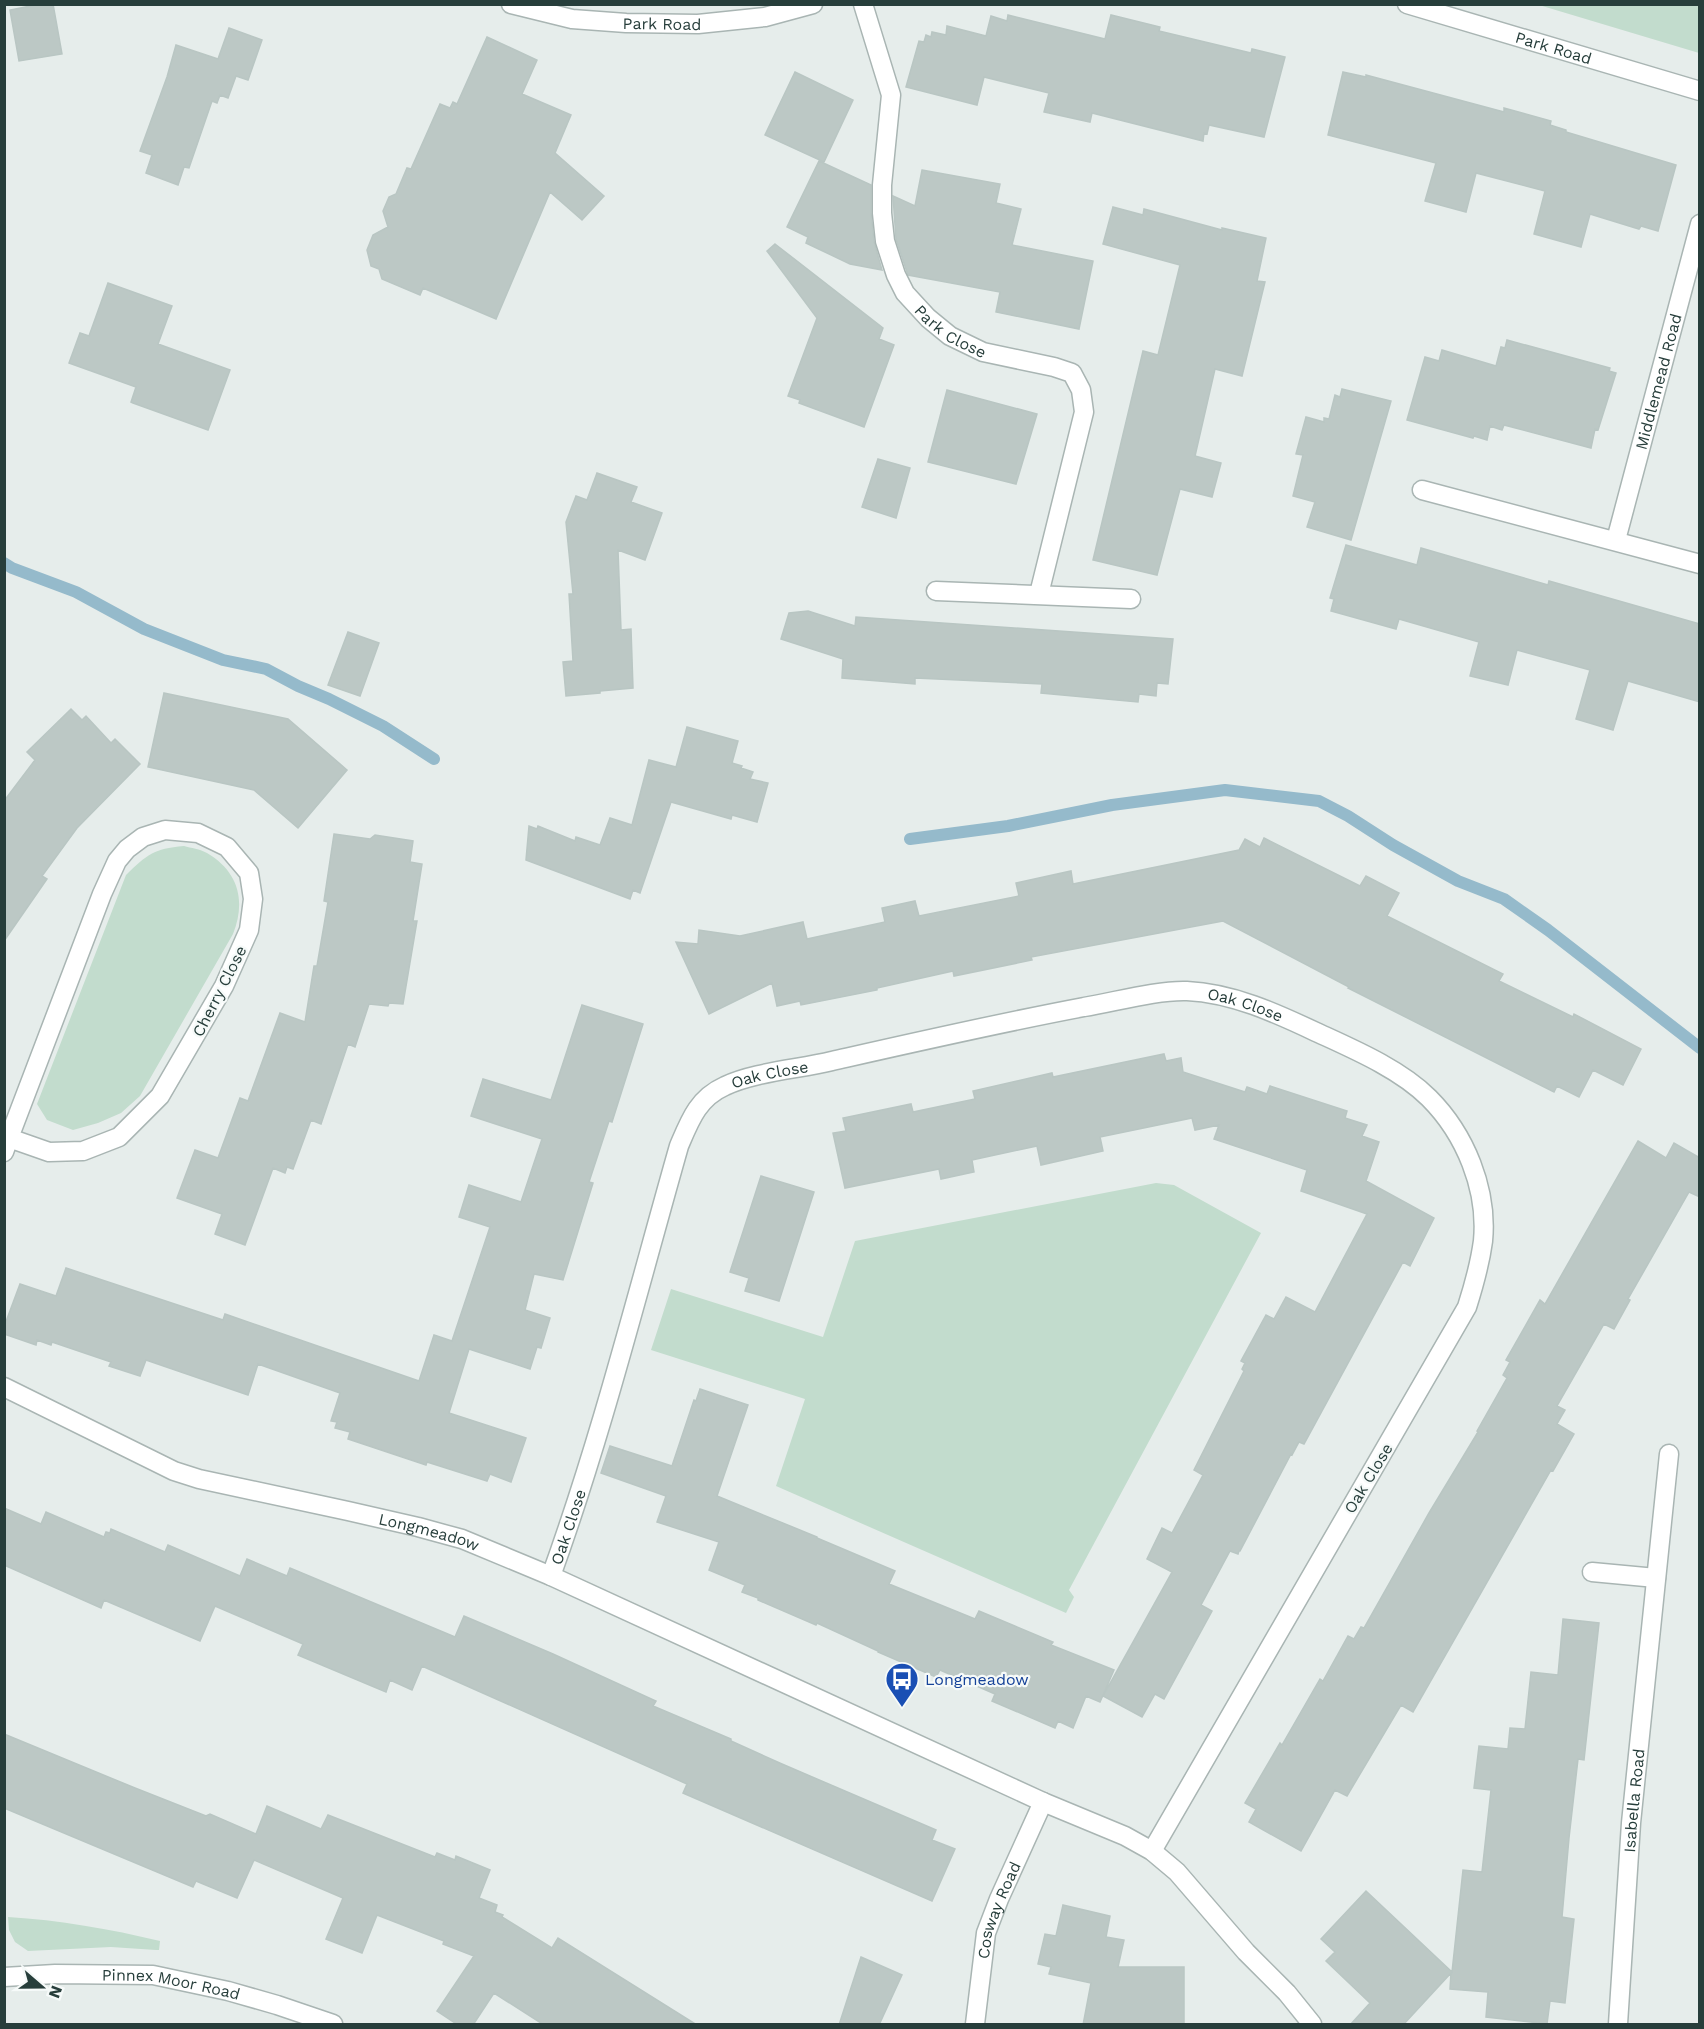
<svg xmlns="http://www.w3.org/2000/svg" width="1704" height="2029" font-family="'Work Sans',sans-serif">
<style>
.green{fill:#c2dccd}
.lines{fill:none;stroke-linecap:round;stroke-linejoin:round}
.stream{stroke:#95bacb;stroke-width:12}
.building{fill:#bcc8c5;stroke:#b9c6c3;stroke-width:1.5}
.street-casing{stroke:#a9b5b3;stroke-width:21}
.street{stroke:#fff;stroke-width:18}
.labels{text-anchor:middle;stroke-width:4.5;stroke-linejoin:round;paint-order:stroke}
.street-label{font-size:16px;fill:#273e3b;stroke:#f6faf9}
.transit-label{font-size:16px;fill:#164399;stroke:#f6faf9;text-anchor:start}
</style>
<rect width="100%" height="100%" fill="#e6edeb"/>
<path class="green" d="M1539 5H1699V53Z
M184 846C191 848 200 849 207 853 239 872 246 901 233 934L140 1096 121 1113 98 1123 73 1130 47 1120 37 1104 126 875C148 854 153 849 184 846Z
M1156 1183 1174 1185 1261 1233 1069 1590 1074 1597 1066 1613 776 1486 805 1399 651 1350 671 1289 823 1337 855 1241Z
M8 1917C59 1920 110 1929 160 1941L159 1950H156L111 1947 28 1951 15 1942 9 1930Z"/>
<g class="lines">
<path class="stream" d="M4 563 12 568 76 592 144 629 223 660 266 669 298 686 329 699 383 726 434 759
M910 839 1008 826 1112 805 1225 790 1319 801 1348 816 1393 845 1458 881 1504 899 1548 930 1700 1048"/>
</g>
<path class="building" d="M40 4H53L62 54 19 61 10 10Z
M1008 15 1105 39 1111 15 1160 27 1159 31 1251 53 1252 49 1285 57 1264 137 1209 125 1207 134 1204 133 1203 141 1092 113 1090 122 1044 112 1049 93 984 77 977 105 906 87 919 41 924 42 926 35 931 37 932 32 946 35 947 26 986 36 991 16 1007 21Z
M229 28 262 40 248 80 236 76 228 98 220 95 217 103 212 101 189 168 184 167 178 185 146 173 152 155 140 151 167 77 176 45 218 59Z
M487 37 537 60 522 94 571 115 555 153 604 196 582 220 550 192 496 319 423 288 420 295 382 279 379 269 371 266 367 250 373 235 388 227 383 211 389 197 396 194 407 168 411 169 440 104 450 108 453 102 457 104Z
M795 72 853 100 824 162 765 135Z
M1343 72 1366 77V75L1504 112V108L1551 121 1550 125 1566 130V132L1676 165 1658 231 1641 226 1639 229 1590 214 1581 247 1534 234 1545 191 1476 173 1466 212 1425 201 1436 163 1328 135Z
M819 161 871 185V213L874 242 882 270 850 264 806 243 808 237 787 227Z
M922 170 1000 184 996 203 1021 209 1012 245 1093 261 1079 329 996 312 1000 292 908 275 896 239 893 196 915 206Z
M1113 207 1143 215 1144 209 1222 230V228L1266 238 1257 281 1265 282 1242 376 1215 369 1195 456 1221 463 1212 497 1180 489 1157 575 1093 560 1143 351 1158 355 1180 265 1103 244Z
M775 244 883 328 879 339 894 345 864 427 799 403 800 400 788 396 817 318 767 251Z
M108 283 172 306 158 344 230 370 208 430 133 403 131 402 136 387 69 363 80 333 89 336Z
M1507 340 1610 368 1609 371 1616 373 1598 430 1595 429 1591 448 1504 425 1502 430 1490 426 1487 440 1474 436 1473 438 1407 420 1425 357 1439 361 1442 350 1496 366 1501 347 1505 348Z
M1342 389 1391 401 1351 540 1307 527 1315 502 1293 496 1303 455 1296 454 1306 417 1324 422V418L1329 419 1335 395 1340 397Z
M947 390 1037 414 1016 484 928 462Z
M878 459 910 468 896 518 862 507Z
M597 473 637 487 631 502 662 513 645 560 618 550 621 630 631 629 633 688 600 691V693L566 696 563 662 573 661 569 594H573L566 522 576 496 587 500Z
M1346 545 1417 565 1421 548 1548 585 1549 581 1700 624V702L1628 681 1613 730 1576 719 1590 670 1517 650 1508 685 1470 676 1479 642 1399 619 1396 629 1331 611 1334 599 1330 598Z
M808 611 855 626 856 617 1173 639 1168 684 1157 683 1156 696 1139 694 1138 702 1041 693 1042 684 915 678V684L842 678 843 659 781 639 789 613Z
M348 632 379 643 360 696 328 685Z
M164 693 288 719 347 770 298 828 254 790 148 767Z
M71 709 82 720 86 716 111 743 115 739 140 764 77 828 42 876 47 879 4 941V801L35 760 27 752Z
M687 727 738 741 732 763 742 766 741 768 753 772 750 779 768 783 757 822 732 815 731 819 671 802 640 893 633 890 630 899 526 860 529 826 537 829 538 826 575 841 576 837 600 845 610 818 632 825 649 760 676 767Z
M334 834 370 839 375 835 413 841 410 862 422 864 413 921H417L403 1004 389 1003 388 1006 369 1004 355 1047 348 1044 321 1124 311 1120 293 1169 287 1167 285 1173 273 1168 245 1245 215 1234 222 1214 177 1198 195 1150 218 1158 240 1098 248 1101 280 1013 305 1022 314 966H317L328 902 324 901Z
M1264 838 1360 886 1366 876 1399 893 1387 916 1503 974 1499 981 1573 1017 1574 1014 1641 1049 1623 1085 1593 1070 1579 1097 1557 1086 1554 1092 1348 988 1349 987 1223 921 1031 957 1032 960 954 976 953 971 877 988V990L801 1005 800 1001 777 1006 772 983 709 1014 676 942 698 944 699 930 740 936 803 922 807 939 885 922 882 908 915 901 919 916 1019 896 1016 883 1071 871 1073 884 1239 850 1245 839 1260 847Z
M582 1005 643 1024 612 1122 609 1121 589 1182 593 1183 563 1280 534 1274 525 1310 550 1318 541 1348 537 1347 530 1369 469 1349 449 1413 526 1438 511 1482 490 1474 487 1481 427 1462 426 1465 348 1439 350 1432 335 1428 337 1422 331 1421 340 1393 258 1364 248 1395 146 1360 140 1376 109 1366 111 1362 52 1342 51 1345 37 1340 36 1345 4 1334V1327L20 1284 56 1296 66 1268 223 1320 225 1314 419 1381 434 1335 452 1341 490 1227 459 1217 469 1185 521 1202 542 1139 471 1116 483 1079 551 1100Z
M1164 1054 1166 1061 1181 1058 1183 1072 1245 1092 1247 1087 1267 1094 1270 1086 1347 1111 1345 1118 1367 1125 1362 1136 1379 1142 1366 1181 1434 1218 1410 1266 1403 1262 1304 1444 1299 1442 1292 1455 1291 1454 1240 1551H1239L1238 1554 1230 1551 1201 1605 1212 1611 1164 1699 1155 1694 1142 1717 1103 1696 1172 1572 1147 1559 1162 1528 1172 1533 1203 1475 1194 1470 1244 1371 1242 1369 1245 1363 1241 1361 1266 1315 1274 1319 1286 1297 1315 1312 1367 1214 1301 1191 1307 1170 1214 1139 1219 1125 1195 1130 1192 1118 1100 1137 1103 1151 1041 1165 1037 1146 972 1160 974 1172 941 1179 939 1169 845 1188 833 1133 846 1131 843 1118 911 1104 913 1112 975 1099 973 1091 1052 1073 1053 1077Z
M1638 1141 1666 1158 1674 1143 1700 1158V1197L1689 1192 1628 1299 1630 1300 1614 1329 1604 1324 1557 1406 1565 1410 1557 1424 1574 1434 1553 1471 1551 1470 1413 1712 1401 1705 1347 1796 1335 1790 1301 1851 1249 1822 1256 1809 1245 1803 1280 1743 1282 1745 1320 1679 1323 1681 1348 1636 1354 1639 1361 1627 1364 1628 1429 1513 1478 1432 1477 1431 1507 1378 1503 1375 1510 1362 1506 1360 1540 1300 1545 1304Z
M761 1176 814 1192 779 1301 745 1291 749 1278 730 1272Z
M700 1389 748 1405 717 1496 817 1537V1538L895 1571 889 1584 975 1619 979 1611 1053 1642 1051 1645 1114 1670 1100 1702 1086 1696 1073 1728 1058 1721 1055 1728 992 1701 995 1694 940 1670 936 1677 878 1652V1651L817 1623 816 1625 758 1600V1598L742 1592 745 1585 709 1570 719 1542 657 1522 666 1496 601 1473 610 1446 672 1466 694 1400 696 1401Z
M4 1508 41 1524 46 1512 104 1537 106 1532 110 1533 111 1529 165 1552 168 1545 240 1576 247 1559 287 1576 290 1568 455 1637 464 1616 553 1654 656 1701 653 1706 731 1739V1741L782 1764 936 1830 932 1840 955 1849 932 1901 683 1793 687 1784 422 1666 412 1690 390 1680 386 1692 298 1655 303 1644 215 1606 200 1641 104 1600 101 1608 4 1565Z
M1563 1619 1599 1623 1584 1760 1578 1759 1569 1838 1562 1917 1574 1919 1565 2003 1550 2001 1547 2024 1486 2017 1488 1992 1450 1989 1451 1973 1403 2025H1350L1370 2003 1326 1961 1335 1952 1321 1939 1366 1891 1452 1972 1463 1870 1482 1872 1491 1790 1474 1788 1479 1746 1508 1749 1510 1728 1525 1729 1531 1672 1558 1675Z
M4 1734 135 1788 206 1816 210 1814 256 1834 267 1806 321 1829 328 1815 435 1857 437 1853 455 1860 456 1856 490 1870 479 1898 497 1905 495 1912 503 1915 502 1917 552 1948 558 1938 697 2025H544L494 1993 473 2025H458L437 2011 474 1956 443 1944 444 1941 377 1915 362 1953 326 1939 343 1898 254 1860 237 1898 196 1881 193 1887 4 1808Z
M1063 1905 1110 1916 1106 1937 1124 1940 1118 1967H1184V2025H1083L1091 1983 1049 1974 1051 1967 1038 1964 1045 1934 1056 1936Z
M861 1957 902 1975 879 2025H839Z"/>
<g class="lines">
<defs>
<g id="street">
<path id="s1" d="M511 4 572 19 626 23 698 24 765 17 813 4"/>
<path id="s2" d="M863 4 891 95 882 185V213L885 241 896 275 905 293 928 318 950 336 983 352 1054 367 1072 373 1081 390 1084 412 1039 594"/>
<path id="s3" d="M1407 4 1700 91"/>
<path d="M1422 490 1700 564"/>
<path id="s4" d="M1616 540 1700 224"/>
<path d="M936 591 1131 599"/>
<path d="M4 1152 9 1138 102 894 117 861 127 849 143 837 165 830 198 833 227 847 249 873 253 899 249 930 224 986 160 1096 119 1137 83 1151 49 1152 9 1138"/>
<path id="s5" d="M4 1387 174 1471 199 1479 348 1511 418 1527 462 1539 551 1576 1043 1802 1125 1836 1152 1851 1177 1872 1246 1952 1287 1993 1312 2024"/>
<path d="M1592 1572 1656 1578"/>
<path id="s6" d="M551 1576C602 1435 638 1290 679 1146 690 1120 698 1098 725 1086 754 1072 800 1069 832 1061 916 1042 999 1023 1084 1007 1115 1002 1156 990 1187 991 1232 993 1276 1013 1316 1032 1353 1049 1400 1069 1429 1098 1465 1134 1488 1189 1483 1241 1480 1263 1474 1285 1467 1307L1152 1851"/>
<path id="s7" d="M4 1977 55 1974 153 1975 228 1991 277 2005 333 2024"/>
<path id="s8" d="M975 2024 986 1933 999 1899 1043 1802"/>
<path id="s9" d="M1618 2024 1631 1823 1669 1454"/>
</g>
</defs>
<use href="#street" class="street-casing"/>
<use href="#street" class="street"/>
</g>
<defs>
<symbol id="bus-pin" viewBox="-11 -11 22 30"><path d="M0 17L-7.5 6A9.5 9.5 0 1 1 7.5 6Z" fill="#1a4fb4" stroke="#f6faf9"/><path d="M-5-6H5V4H4V6H2V4H-2V6H-4V4H-5ZM-3.5-4V0h7V-4ZM-3.5 1.2v1.5H-2V1.2ZM2 1.2v1.5H3.5V1.2Z" fill="#fff"/></symbol>
</defs>
<g fill-rule="evenodd">
<use href="#bus-pin" x="883" y="1660" width="38" height="52"/>
</g>
<g class="labels">
<g class="street-label">
<text dy="6" stroke="none"><textPath href="#s1" startOffset="153">Park Road</textPath></text>
<text dy="6" stroke="none"><textPath href="#s3" startOffset="153">Park Road</textPath></text>
<text dy="6" stroke="none"><textPath href="#s2" startOffset="358">Park Close</textPath></text>
<text dy="6" stroke="none"><textPath href="#s4" startOffset="164">Middlemead Road</textPath></text>
<text transform="translate(219 991) rotate(-63)" y="6">Cherry Close</text>
<text dy="6" stroke="none"><textPath href="#s6" startOffset="1059">Oak Close</textPath></text>
<text dy="6" stroke="none"><textPath href="#s6" startOffset="573">Oak Close</textPath></text>
<text transform="translate(1368 1478) rotate(-59)" y="6">Oak Close</text>
<text dy="6" stroke="none"><textPath href="#s6" startOffset="52">Oak Close</textPath></text>
<text dy="6" stroke="none"><textPath href="#s5" startOffset="452">Longmeadow</textPath></text>
<text dy="6" stroke="none"><textPath href="#s9" startOffset="224">Isabella Road</textPath></text>
<text dy="6" stroke="none"><textPath href="#s8" startOffset="117">Cosway Road</textPath></text>
<text dy="6" stroke="none"><textPath href="#s7" startOffset="168">Pinnex Moor Road</textPath></text>
</g>
<g class="transit-label">
<text x="925" y="1685">Longmeadow</text>
</g>
</g>
<rect width="1704" height="2029" fill="none" stroke="#273e3b" stroke-width="12"/>
<g transform="translate(42 1987) rotate(110)" stroke="#f6faf9" stroke-width="4.5" paint-order="stroke">
<path d="M0-4.5L10 22L0 15L-10 22Z" fill="#273e3b"/>
<text y="-9" font-size="16" font-weight="bold" text-anchor="middle" fill="#273e3b">N</text>
</g>
</svg>
